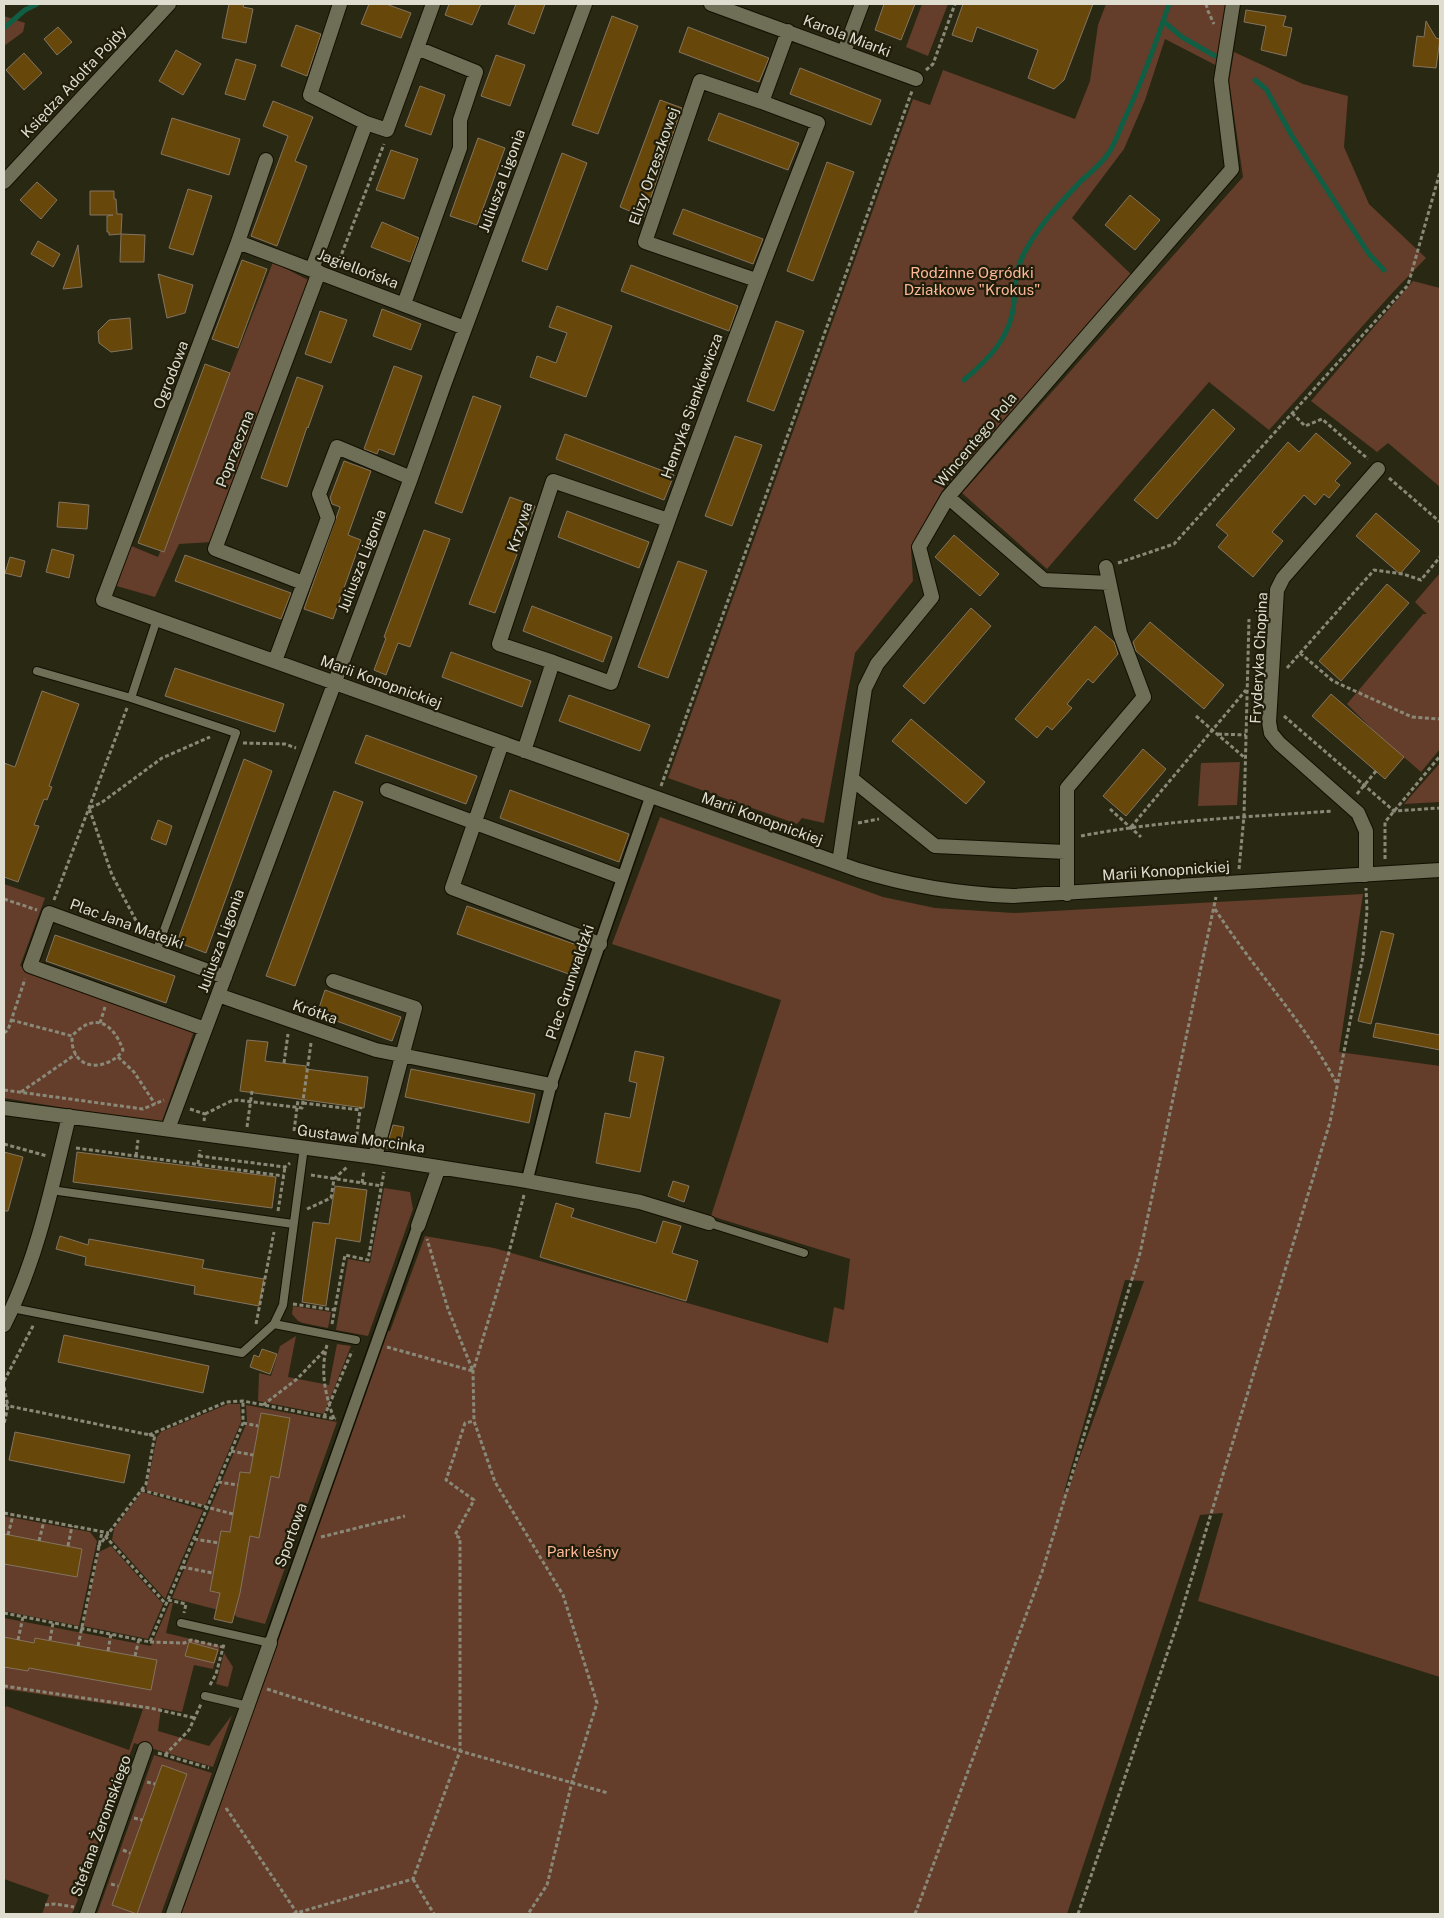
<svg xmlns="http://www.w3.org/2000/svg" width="1444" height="1918" font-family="'Public Sans',sans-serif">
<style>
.green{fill:#643d2b;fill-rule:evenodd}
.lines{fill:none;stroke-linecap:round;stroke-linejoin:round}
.stream{stroke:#105e44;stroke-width:5}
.building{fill:#68470b;stroke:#837460}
.service-casing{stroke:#121001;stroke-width:10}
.pedestrian-casing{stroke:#121001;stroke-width:14}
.minor-casing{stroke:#121001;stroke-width:16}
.tertiary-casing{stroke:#121001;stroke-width:16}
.path{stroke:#8a8978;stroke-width:3;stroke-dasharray:4 2.5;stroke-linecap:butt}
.service{stroke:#6f6e57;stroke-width:8}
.pedestrian{stroke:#6f6e57;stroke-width:11}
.minor{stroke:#6f6e57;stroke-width:14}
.tertiary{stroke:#6f6e57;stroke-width:14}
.labels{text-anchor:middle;stroke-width:4.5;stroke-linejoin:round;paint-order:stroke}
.street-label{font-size:15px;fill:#deddd0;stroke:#201e0a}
.park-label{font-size:15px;fill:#fdb898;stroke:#201e0a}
</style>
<rect width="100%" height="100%" fill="#292813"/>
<path class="green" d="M922 4H948L928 56 906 47Z
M1106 4H1232L1223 69 1165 39 1145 100 1124 149 1072 218 1133 276 942 491 911 548 913 581 855 653 824 823 802 818 797 824 668 778 913 99 930 105 943 70 1075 119 1090 81 1098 25Z
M4 16 25 23 23 32 4 46Z
M1234 52 1303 84 1348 96 1344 147 1369 204 1426 258 1394 291 1269 430 1209 382 1047 569 962 493 1243 177 1229 81Z
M273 262 310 281 212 542 179 544 155 597 113 585 129 545 158 557Z
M1413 281 1440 288V487L1388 443 1377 452 1311 401Z
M1440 573V749L1421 772 1376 733 1347 704 1423 614H1427L1415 602Z
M1240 762 1237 805 1198 806 1201 763Z
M1440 763V802L1404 804Z
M660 817 883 897 935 908 1014 913 1363 894 1339 1052 1440 1066V1677L1198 1601 1223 1513 1200 1515 1067 1914H175L316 1512 376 1327 390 1331 425 1236 494 1248 828 1343 834 1307 844 1310 850 1259 711 1216 781 1000 612 944ZM1125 1280 1144 1281 1067 1492H1064Z
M4 884 45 898 20 966 194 1031 161 1124 4 1098Z
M384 1188 410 1192 413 1209 368 1336 336 1330 348 1259 370 1263Z
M293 1306 331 1312 328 1328 303 1323 298 1321 292 1314Z
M296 1336 288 1377 329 1385 337 1344 351 1346 324 1414 258 1401 259 1373 271 1376 280 1346Z
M228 1404H240L241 1422 205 1506 146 1490 157 1437 161 1432Z
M246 1405 337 1422 265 1624 237 1617 234 1614 172 1598 247 1422Z
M142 1492 203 1510 165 1599 112 1540 114 1529Z
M4 1516 90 1532 97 1541 79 1626 4 1611Z
M111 1546 163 1604 148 1639 83 1626 99 1552Z
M170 1603H173L166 1633 220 1646 213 1669 194 1665 182 1712 161 1708 158 1731 209 1746 232 1715 213 1767 134 1743 74 1910 71 1914H42L49 1895 4 1879V1713L6 1706 129 1750 143 1709 4 1689V1618L151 1646Z
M224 1653 233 1667 228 1687 216 1684Z
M154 1755 212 1773 161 1914H97Z"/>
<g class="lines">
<path class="stream" d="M1163 21 1182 37 1215 56
M4 28 25 10 37 4
M1255 80 1266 89 1292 136 1369 254 1384 270
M964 380C989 359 1011 337 1014 303 1016 281 1015 268 1027 248 1041 223 1061 202 1081 181 1090 173 1101 164 1108 154 1115 144 1119 131 1124 120 1142 82 1156 43 1169 4"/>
</g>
<path class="building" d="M229 4H244L243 7 253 9 246 43 222 38Z
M369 4H386L411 13 401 38 361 24Z
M449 4H481L472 25 445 15Z
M516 4H545L534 34 508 24Z
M884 4H915L901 40 875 30Z
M963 4H1093L1064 80 1054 89 1028 78 1038 50 977 27 972 42 952 35Z
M1246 10 1286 16 1283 26 1292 28 1286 56 1261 50 1266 26 1244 22Z
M612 16 638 26 598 134 572 125Z
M1426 21 1436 38 1440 39 1436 68 1413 66 1417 36 1424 37Z
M296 25 321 34 307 76 281 66Z
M58 27 72 42 57 55 44 39Z
M688 27 769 58 759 82 679 52Z
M176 50 201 64 183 95 159 81Z
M24 53 42 73 24 90 6 70Z
M496 55 525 65 510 106 481 96Z
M236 59 256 65 245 100 225 94Z
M800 68 881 100 871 125 790 94Z
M420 86 445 95 431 135 405 126Z
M660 100 682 108 644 217 620 207Z
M273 101 313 117 295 161 307 166 277 246 251 236 288 136 263 126Z
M719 113 799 143 788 170 708 140Z
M172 118 240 139 229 175 161 154Z
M478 138 505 148 477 225 450 216Z
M391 150 418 159 404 199 376 190Z
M562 153 587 163 547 270 522 261Z
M827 162 854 172 813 281 787 271Z
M37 182 57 200 41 219 20 200Z
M188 189 212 196 193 255 169 248Z
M90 191H114V199H116L117 214H122L121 234 145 235 144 262H120L121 234 109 235V232H107V216L113 215H90Z
M1130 195 1160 220 1135 250 1105 225Z
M683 209 763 239 753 264 673 234Z
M382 222 419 238 410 262 371 247Z
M38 241 60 254 53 267 31 254Z
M78 245 82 287 63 289Z
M242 260 267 269 238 348 212 339Z
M631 265 738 306 729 331 621 291Z
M158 274 193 285 185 313 167 318Z
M557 306 612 326 586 397 530 377 537 356 556 363 567 333 549 327Z
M382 309 421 324 411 350 373 336Z
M320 311 347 320 331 363 305 354Z
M130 318 132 349 111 352 99 343 98 331 109 320Z
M776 321 804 331 774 411 747 401Z
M205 364 230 373 164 552 138 543Z
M394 366 422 376 394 455 379 449 377 454 364 449Z
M297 377 323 386 308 428 307 427 287 487 261 478Z
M473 396 501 406 462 513 435 503Z
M1213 409 1235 429 1157 519 1134 500Z
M1316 433 1351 463 1335 481 1340 485 1329 498 1324 494 1315 505 1304 495 1272 532 1283 541 1253 577 1218 547 1228 535 1216 525 1288 442 1299 452Z
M565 434 674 475 664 500 556 459Z
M735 436 762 445 732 526 705 516Z
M344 461 371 471 348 535 361 540 333 619 304 609 340 507 332 504 330 498Z
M510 497 535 506 495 613 469 604Z
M59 502 89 505 87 529 57 527Z
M567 511 649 542 639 568 558 537Z
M1376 513 1420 551 1400 574 1356 536Z
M424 530 450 539 410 647 398 643 386 675 374 670 386 638 384 637Z
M954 535 999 574 980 596 935 557Z
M52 549 74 555 69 578 46 572Z
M185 555 291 593 281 619 175 581Z
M10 557 25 561 21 577 5 573Z
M678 561 707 571 668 678 638 667Z
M1387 584 1409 603 1341 681 1319 661Z
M532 606 612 637 603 662 523 631Z
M971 608 991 626 924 704 903 686Z
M1150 622 1224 685 1204 709 1136 651 1133 642Z
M1095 626 1114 642 1118 654 1093 683 1088 679 1067 704 1072 708 1052 730 1047 726 1037 738 1015 719Z
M451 652 531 681 522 707 442 677Z
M175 668 284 704 275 732 165 696Z
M42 691 79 704 49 786 52 787 47 800 44 799 34 825 39 826 18 882 4 877V763L15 767Z
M1331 694 1404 757 1385 779 1312 716Z
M569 695 650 725 640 751 559 721Z
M911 719 985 782 966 804 892 741Z
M366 735 477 776 466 804 355 763Z
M1143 749 1166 769 1126 816 1103 796Z
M244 759 272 771 206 953 177 942Z
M510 790 629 834 619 862 500 818Z
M334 791 363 802 295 986 266 976Z
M158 820 172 826 166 845 151 839Z
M467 906 588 949 577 977 457 934Z
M1381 931 1394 934 1371 1024 1358 1021Z
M55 935 175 976 166 1003 46 961Z
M325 990 401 1017 392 1041 317 1014Z
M1376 1023 1440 1035V1050L1373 1037Z
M247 1040 268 1042 265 1061 306 1066V1069L368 1077 364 1108 240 1091Z
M635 1051 664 1057 640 1172 596 1163 605 1113 630 1118 637 1083 629 1081Z
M411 1069 535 1094 529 1123 405 1097Z
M393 1125 404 1127 399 1151 386 1148Z
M4 1152 23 1157 8 1211H4Z
M77 1152 276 1177 272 1208 73 1182Z
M673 1181 689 1186 684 1202 668 1196Z
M335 1186 367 1190 360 1242 336 1238 326 1306 302 1302 313 1222 329 1224Z
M556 1203 574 1209 571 1217 656 1243 663 1221 681 1226 672 1253 698 1261 686 1301 540 1257Z
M60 1236 88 1245 89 1239 204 1260 202 1268 264 1279 259 1306 194 1294 195 1286 85 1265 86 1257 56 1249Z
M64 1335 209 1366 203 1393 58 1362Z
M262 1349 277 1354 270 1374 250 1367 254 1355 259 1357Z
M261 1413 290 1418 279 1478 271 1476 259 1538 250 1536 240 1593 232 1623 214 1619 220 1593 210 1591 221 1531 230 1532 240 1472 250 1473Z
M15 1432 130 1455 124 1483 9 1460Z
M4 1534 82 1549 77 1577 4 1564Z
M4 1637 34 1643 35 1638 157 1660 151 1690 29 1668 28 1671 4 1667Z
M189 1642 218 1650 214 1663 185 1656Z
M162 1765 187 1774 137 1914 112 1905Z"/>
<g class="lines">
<defs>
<path id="service" d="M37 671 131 698 236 733 156 952
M131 698 157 619
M51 1190 293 1224
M709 1223 804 1253
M12 1308 242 1353 274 1324 283 1305 304 1147
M274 1324 356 1340
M181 1623 270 1643
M205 1696 248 1706"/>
<path id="pedestrian" d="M527 1181 551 1085 651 796
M270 1643 418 1226"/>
<path id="minor" d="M340 4 310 95 366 123 387 130 417 48
M711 4 916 79
M844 52 862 4
M266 160 238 242 103 600 858 870C909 886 959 894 1013 896L1440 870
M238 242 465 328
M312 269 366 123
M756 280 645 242 700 81 762 102
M404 304 460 148V120L476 72 417 48 433 4
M948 497 1044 580 1109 583
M303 583 215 549 319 272
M275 661 328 518 319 494 337 447 411 478
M553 662 499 644 553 481 668 520
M502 743 452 888 600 944
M524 751 553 662 611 683C676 495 745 308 818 123L762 102 788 31
M852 779 935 846 1066 852
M387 790 621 877
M839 863 865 688 877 664 932 597 919 547 948 497 1007 428 1232 169 1221 80 1233 4
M1366 875V831L1358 813 1279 743 1271 733 1269 722 1277 590 1283 578 1378 469
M1067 894V788L1144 697 1120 633 1106 567
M333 981 415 1008 375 1157
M218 995 376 1050 551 1085
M205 1029 30 966 49 913 225 977
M4 1108 375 1157 527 1181 640 1202 709 1223
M168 1129 411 478 444 385 585 4
M418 1226 439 1167
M4 1325C37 1260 52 1187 69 1116
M87 1914 145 1749
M173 1914 270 1643"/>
<path id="tertiary" d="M4 182 169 4"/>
</defs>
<use href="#service" class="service-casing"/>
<use href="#pedestrian" class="pedestrian-casing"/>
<use href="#minor" class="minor-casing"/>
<use href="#tertiary" class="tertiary-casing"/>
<path class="path" d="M1206 4 1208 11 1214 24
M926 70 933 64 955 4
M337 266 384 144
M1292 413 1305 426 1322 419 1368 459
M1389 478 1440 522
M1118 563 1174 544 1408 285 1440 172
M1300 653 1333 681 1412 717 1440 719
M1287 668 1374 570 1403 574 1421 580 1440 557
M1196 716 1245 758
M1284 716 1394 811 1440 808
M1218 734 1246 735
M243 743 285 744 296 748
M661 786 912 91
M1357 794 1376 771
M1110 809 1141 837
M858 823 879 819
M1131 827 1246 690
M1081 836C1164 820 1248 817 1333 811
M1385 859V822L1440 756
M1239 869 1244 816 1249 619
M4 899 37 910
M54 900 127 708
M1215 909C1254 970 1304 1021 1337 1084
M142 932 112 875 89 808 101 803 162 758 210 737
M11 1020 72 1036C94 1012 113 1022 123 1050 111 1068 80 1073 73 1048 72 1044 72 1040 72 1036
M100 1023 105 1007
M4 1033 8 1030 25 979
M118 1057 134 1072 155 1104
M284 1063 288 1034
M4 1090 143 1109 164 1100
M21 1092 76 1054
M303 1103 360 1110 361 1107
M190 1109 205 1114 204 1121
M205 1114 231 1101 237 1100 302 1108 311 1043
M247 1127 252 1091
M294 1131 298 1100
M356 1142 360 1110
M4 1144 47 1156
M76 1148 284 1176
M136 1156 138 1140
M199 1156 285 1167 290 1163
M198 1164 200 1150
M311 1175 382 1186
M362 1183 364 1170
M524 1195 508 1256 473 1371 474 1421 495 1482 563 1595 597 1703 572 1782 547 1885 528 1914
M307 1209 331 1198 334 1179 347 1167
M278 1211 285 1167
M293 1304 335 1310
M256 1324 274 1232
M332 1324 345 1255 368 1260 384 1172
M327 1345C320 1371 325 1394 334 1419
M387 1347 473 1371 448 1309 427 1239
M4 1381 34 1324
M4 1387 8 1406 4 1424
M4 1405 155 1436
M263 1405 297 1379 326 1349
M324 1417 352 1351
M243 1423 258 1426
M149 1435 226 1402 243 1401 336 1419
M231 1451 253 1455
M218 1482 238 1485
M141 1490 233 1514
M4 1513 109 1533
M8 1535 13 1515
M105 1536 166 1604
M321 1537 405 1516
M194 1539 219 1543
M39 1541 44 1521
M68 1546 72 1526
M98 1547 146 1484 155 1434
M182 1567 213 1573
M168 1600 186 1604 184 1613
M4 1613 150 1642 243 1423V1401
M18 1640 23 1617
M50 1640 53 1623
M150 1642 184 1643 191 1640 223 1647
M78 1646 102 1532
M108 1651 111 1634
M135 1656 139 1639
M210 1685 216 1674 224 1644
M4 1686 150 1708 195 1718
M267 1689 460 1751 608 1793
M158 1753 209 1768
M165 1755 189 1730 201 1704
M147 1782 155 1784
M226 1808 297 1913
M134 1818 142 1820
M123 1850 130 1853
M413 1879 434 1914
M111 1884 118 1886
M45 1905 55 1904 74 1907
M293 1914 413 1879 460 1751V1538L455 1535 474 1500 446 1480 465 1423 474 1421
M915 1914 1042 1572 1140 1253 1216 897
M1078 1914 1180 1616 1330 1122 1363 956 1367 911 1366 888"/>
<use href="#service" class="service"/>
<use href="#pedestrian" class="pedestrian"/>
<use href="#minor" class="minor"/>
<use href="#tertiary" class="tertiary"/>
</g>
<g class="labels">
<g class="street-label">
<text transform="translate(847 36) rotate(21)" y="5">Karola Miarki</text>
<text transform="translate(74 82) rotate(-47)" y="5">Księdza Adolfa Pojdy</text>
<text transform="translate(654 166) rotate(-71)" y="5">Elizy Orzeszkowej</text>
<text transform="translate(502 181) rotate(-70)" y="5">Juliusza Ligonia</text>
<text transform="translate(358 269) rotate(21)" y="5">Jagiellońska</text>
<text transform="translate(171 375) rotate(-69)" y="5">Ogrodowa</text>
<text transform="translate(692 406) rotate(-70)" y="5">Henryka Sienkiewicza</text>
<text transform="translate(976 440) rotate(-50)" y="5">Wincentego Pola</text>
<text transform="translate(235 449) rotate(-69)" y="5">Poprzeczna</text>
<text transform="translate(520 527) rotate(-72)" y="5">Krzywa</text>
<text transform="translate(362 561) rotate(-69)" y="5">Juliusza Ligonia</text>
<text transform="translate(1259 658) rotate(-87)" y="5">Fryderyka Chopina</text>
<text transform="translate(381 682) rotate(20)" y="5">Marii Konopnickiej</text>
<text transform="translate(762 819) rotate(20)" y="5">Marii Konopnickiej</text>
<text transform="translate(1166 871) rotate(-4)" y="5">Marii Konopnickiej</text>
<text transform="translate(127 924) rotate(20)" y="5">Plac Jana Matejki</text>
<text transform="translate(221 941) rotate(-70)" y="5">Juliusza Ligonia</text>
<text transform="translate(570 982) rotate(-71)" y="5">Plac Grunwaldzki</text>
<text transform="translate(315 1012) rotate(19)" y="5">Krótka</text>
<text transform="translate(361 1139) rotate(8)" y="5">Gustawa Morcinka</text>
<text transform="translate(291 1535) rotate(-70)" y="5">Sportowa</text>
<text transform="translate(101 1826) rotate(-70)" y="5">Stefana Żeromskiego</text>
</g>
<g class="park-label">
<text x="972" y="278">Rodzinne Ogródki<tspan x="972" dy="17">Działkowe "Krokus"</tspan></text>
<text x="583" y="1557">Park leśny</text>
</g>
</g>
<rect width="1444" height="1918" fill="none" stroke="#deddd0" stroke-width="10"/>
</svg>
